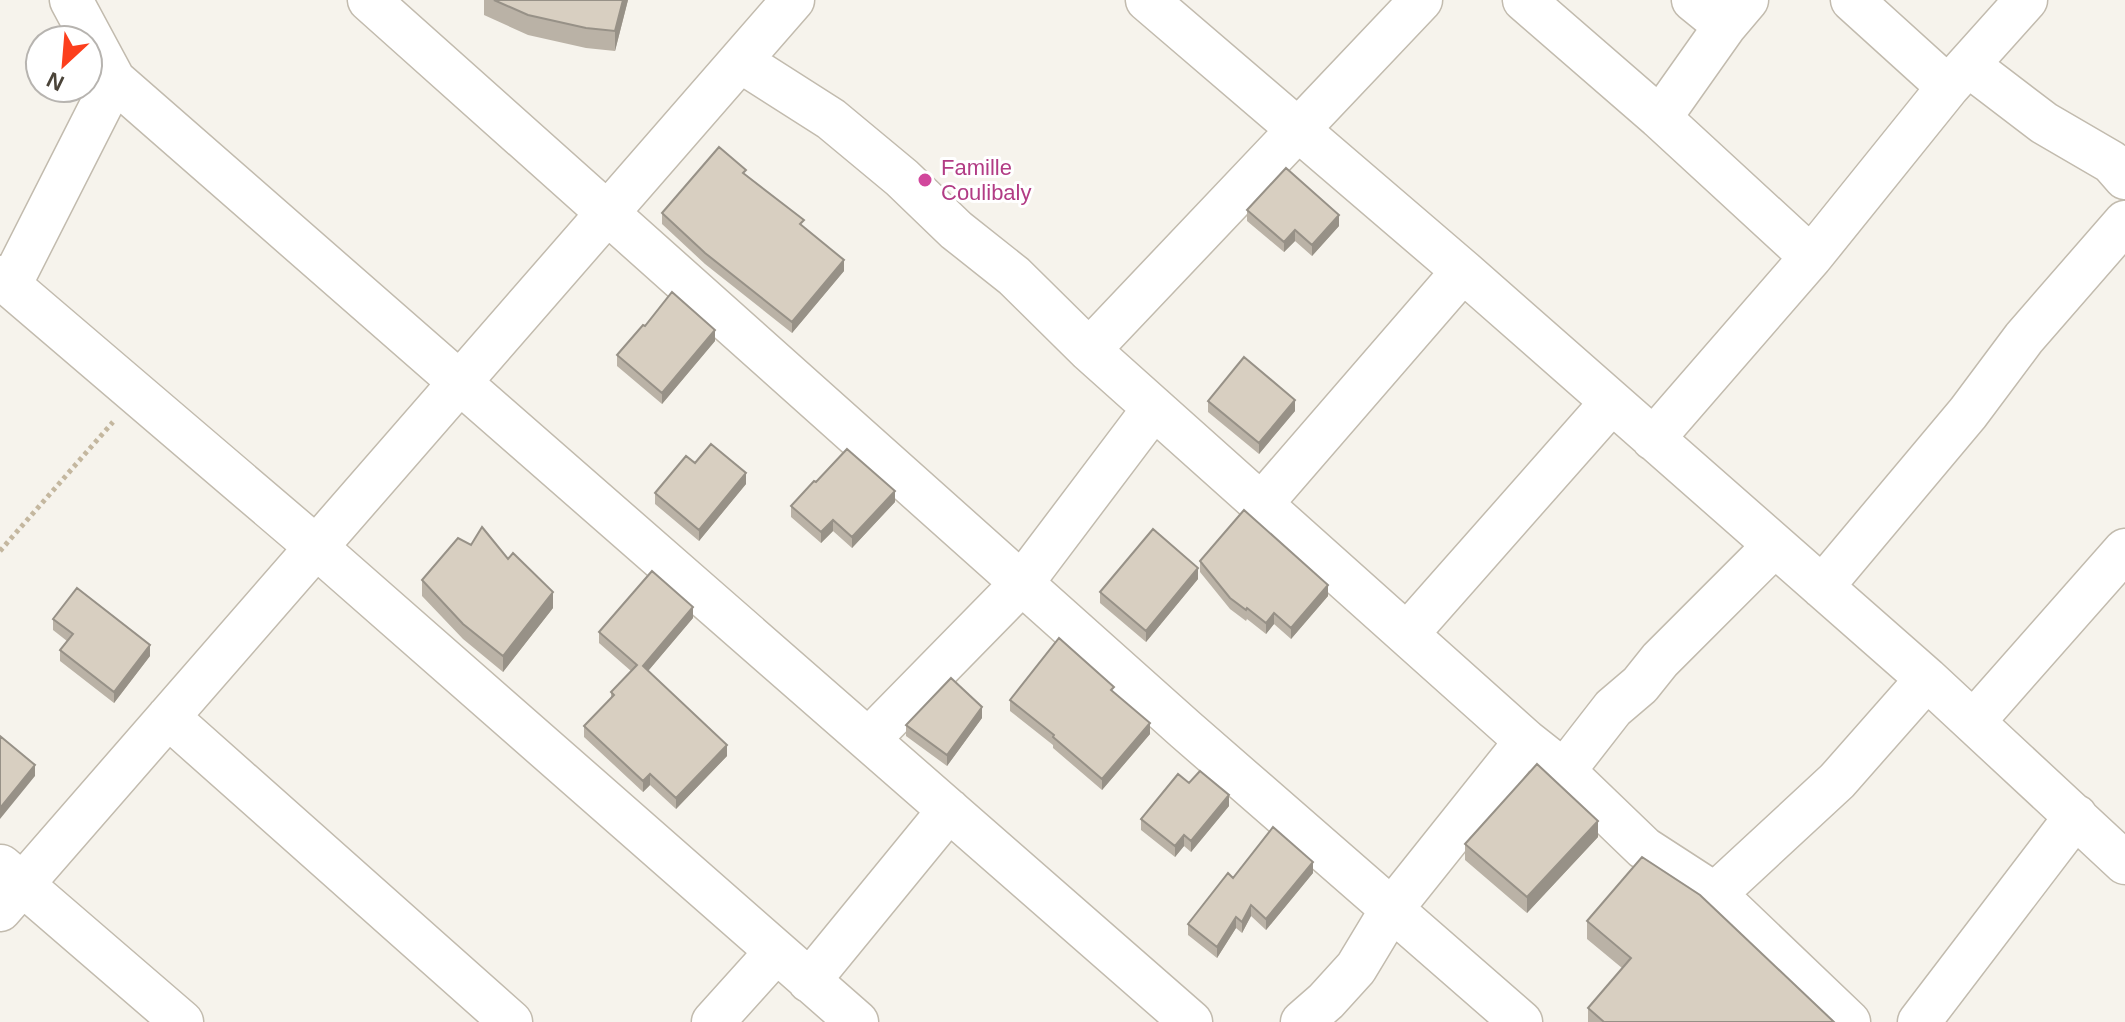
<svg xmlns="http://www.w3.org/2000/svg" width="2125" height="1022" font-family="Helvetica,sans-serif">
<style>
.lines{fill:none;stroke-linecap:round;stroke-linejoin:round}
.minor-casing{stroke:#c2bbae;stroke-width:45}
.path{stroke:#c4b79f;stroke-width:5;stroke-dasharray:4 4;stroke-linecap:butt}
.minor{stroke:#fff;stroke-width:42}
.wall{fill:#bab2a6}
.shaded-wall{fill:#979187}
.building{fill:#d8cfc1;stroke:#979187;stroke-width:2}
.hotel-dot{fill:#d1479c;stroke:#fff;stroke-width:3}
.labels{text-anchor:middle;stroke-width:6;stroke-linejoin:round;paint-order:stroke}
.hotel-label{font-size:22px;fill:#b23c85;stroke:#fff;text-anchor:start}
</style>
<rect width="100%" height="100%" fill="#f6f3ec"/>
<g class="lines">
<defs>
<path id="minor" d="M71 0 114 80 1191 1022
M369 0 1186 730 1521 1022
M1147 0 1463 271 1927 679 2125 863
M1524 0 1660 118 1811 257
M1693 0 1725 26
M1852 0 1948 87
M740 61 831 119 902 178 956 230 1014 276 1089 350 1526 741 1564 771 1644 848 1715 894 1849 1022
M1968 65 2044 123 2111 162 2125 178
M1660 118 1725 26 1747 0
M0 277 316 547 857 1022
M10 285 114 80
M1089 350 1421 0
M1653 439 1811 257 1948 87 2026 0
M1262 503 1463 271
M1822 587 1968 413 2024 338 2125 222
M1407 634 1611 403
M168 717 511 1022
M1974 721 2125 550
M870 738 1022 583 1154 408
M1564 771 1613 708 1640 685 1660 660 1774 546
M1 866 182 1022
M1715 894 1837 781 1927 679
M0 910 793 0
M809 981 949 810
M713 1022 776 952
M1302 1022 1326 1001 1356 968 1391 910 1526 741
M1919 1022 2076 816"/>
</defs>
<use href="#minor" class="minor-casing"/>
<path class="path" d="M0 551 113 422"/>
<use href="#minor" class="minor"/>
</g>
<path class="wall" d="M484 0H628L615 51 586 48 528 35 484 15Z
M746 175 804 227 844 271 792 333 705 264 662 224V213Z
M1247 210 1339 226 1312 256 1295 241 1284 252 1247 221Z
M715 341 662 404 617 366V355Z
M1208 401 1295 411 1259 454 1208 412Z
M695 463 746 484 699 541 655 504V493Z
M816 482 895 502 852 548 833 531 821 543 791 517V506Z
M471 545 508 559 553 608 503 672 463 639 422 596V580Z
M1200 561 1328 596 1291 639 1274 624 1266 634 1247 619 1246 621 1230 609 1200 572Z
M1198 579 1146 642 1100 603V592Z
M693 618 648 671 727 756 676 809 650 785 643 792 584 737V726L611 698V692L631 671 599 643V632Z
M53 619 150 656 114 703 60 661V650L67 641 53 630Z
M1114 692 1150 734 1102 790 1053 748V745L1010 711V700Z
M982 718 947 766 906 736V725Z
M1189 783 1229 806 1191 852 1184 846 1175 857 1141 830V819Z
M1598 837 1527 913 1465 860V844Z
M1313 873 1266 930 1251 916 1242 933 1236 928 1217 958 1188 935V924L1233 878Z
M1587 921 1834 1022H1588V1008L1622 968 1587 939Z"/>
<path class="shaded-wall" d="M623 0H628L615 51V31Z
M1339 215V226L1312 256V245Z
M1295 230V241L1284 252V242Z
M844 260V271L792 333V322Z
M715 330V341L662 404V393Z
M1295 400V411L1259 454V443Z
M746 473V484L699 541V530Z
M895 491V502L852 548V537Z
M833 520V531L821 543V532Z
M1198 568V579L1146 642V631Z
M1328 585V596L1291 639V628Z
M553 592V608L503 672V656Z
M693 607V618L643 677V666Z
M1274 613V624L1266 634V623Z
M150 645V656L114 703V692Z
M982 707V718L947 766V755Z
M1150 723V734L1102 790V779Z
M727 745V756L676 809V798Z
M35 765V776L0 819V808Z
M650 774V785L643 792V781Z
M1229 795V806L1191 852V841Z
M1598 821V837L1527 913V897Z
M1184 835V846L1175 857V846Z
M1313 862V873L1266 930V919Z
M1251 905V916L1242 933V922Z
M1236 917V928L1217 958V947Z"/>
<path class="building" d="M494 0H623L615 31 586 28 528 15Z
M719 147 746 170 743 173 804 220 800 224 844 260 792 322 705 253 662 213Z
M1286 168 1339 215 1312 245 1295 230 1284 242 1247 210Z
M672 292 715 330 662 393 617 355 643 325 645 326Z
M1244 357 1295 400 1259 443 1208 401Z
M711 444 746 473 699 530 655 493 686 456 695 463Z
M847 449 895 491 852 537 833 520 821 532 791 506 814 481 816 482Z
M1244 510 1328 585 1291 628 1274 613 1266 623 1247 608 1246 610 1230 598 1200 561Z
M482 527 508 559 513 553 553 592 503 656 463 624 422 580 458 538 471 545Z
M1153 529 1198 568 1146 631 1100 592Z
M652 571 693 607 643 666 727 745 676 798 650 774 643 781 584 726 614 695 611 692 637 665 599 632Z
M77 588 150 645 114 692 60 650 73 634 53 619Z
M1059 638 1114 687 1111 690 1150 723 1102 779 1053 737 1054 735 1010 700Z
M951 678 982 707 947 755 906 725Z
M0 736 35 765 0 808Z
M1537 764 1598 821 1527 897 1465 844Z
M1200 771 1229 795 1191 841 1184 835 1175 846 1141 819 1178 774 1189 783Z
M1273 827 1313 862 1266 919 1251 905 1242 922 1236 917 1217 947 1188 924 1228 873 1233 878Z
M1642 857 1700 895 1834 1022H1604L1588 1008 1631 958 1587 921Z"/>
<circle class="hotel-dot" cx="925" cy="180" r="8"/>
<g class="labels">
<g class="hotel-label">
<text x="941" y="175">Famille<tspan x="941" dy="25">Coulibaly</tspan></text>
</g>
</g>
<g transform="translate(64 64) rotate(206)"><circle r="38" fill="#ffffff" stroke="#b7b4b0" stroke-width="2"/>
<path d="M0-6L14 30L0 20L-14 30Z" fill="#fc3f1d"/>
<text y="-12" font-size="22" font-weight="bold" text-anchor="middle" fill="#4b4439">N</text>
</g>
</svg>
